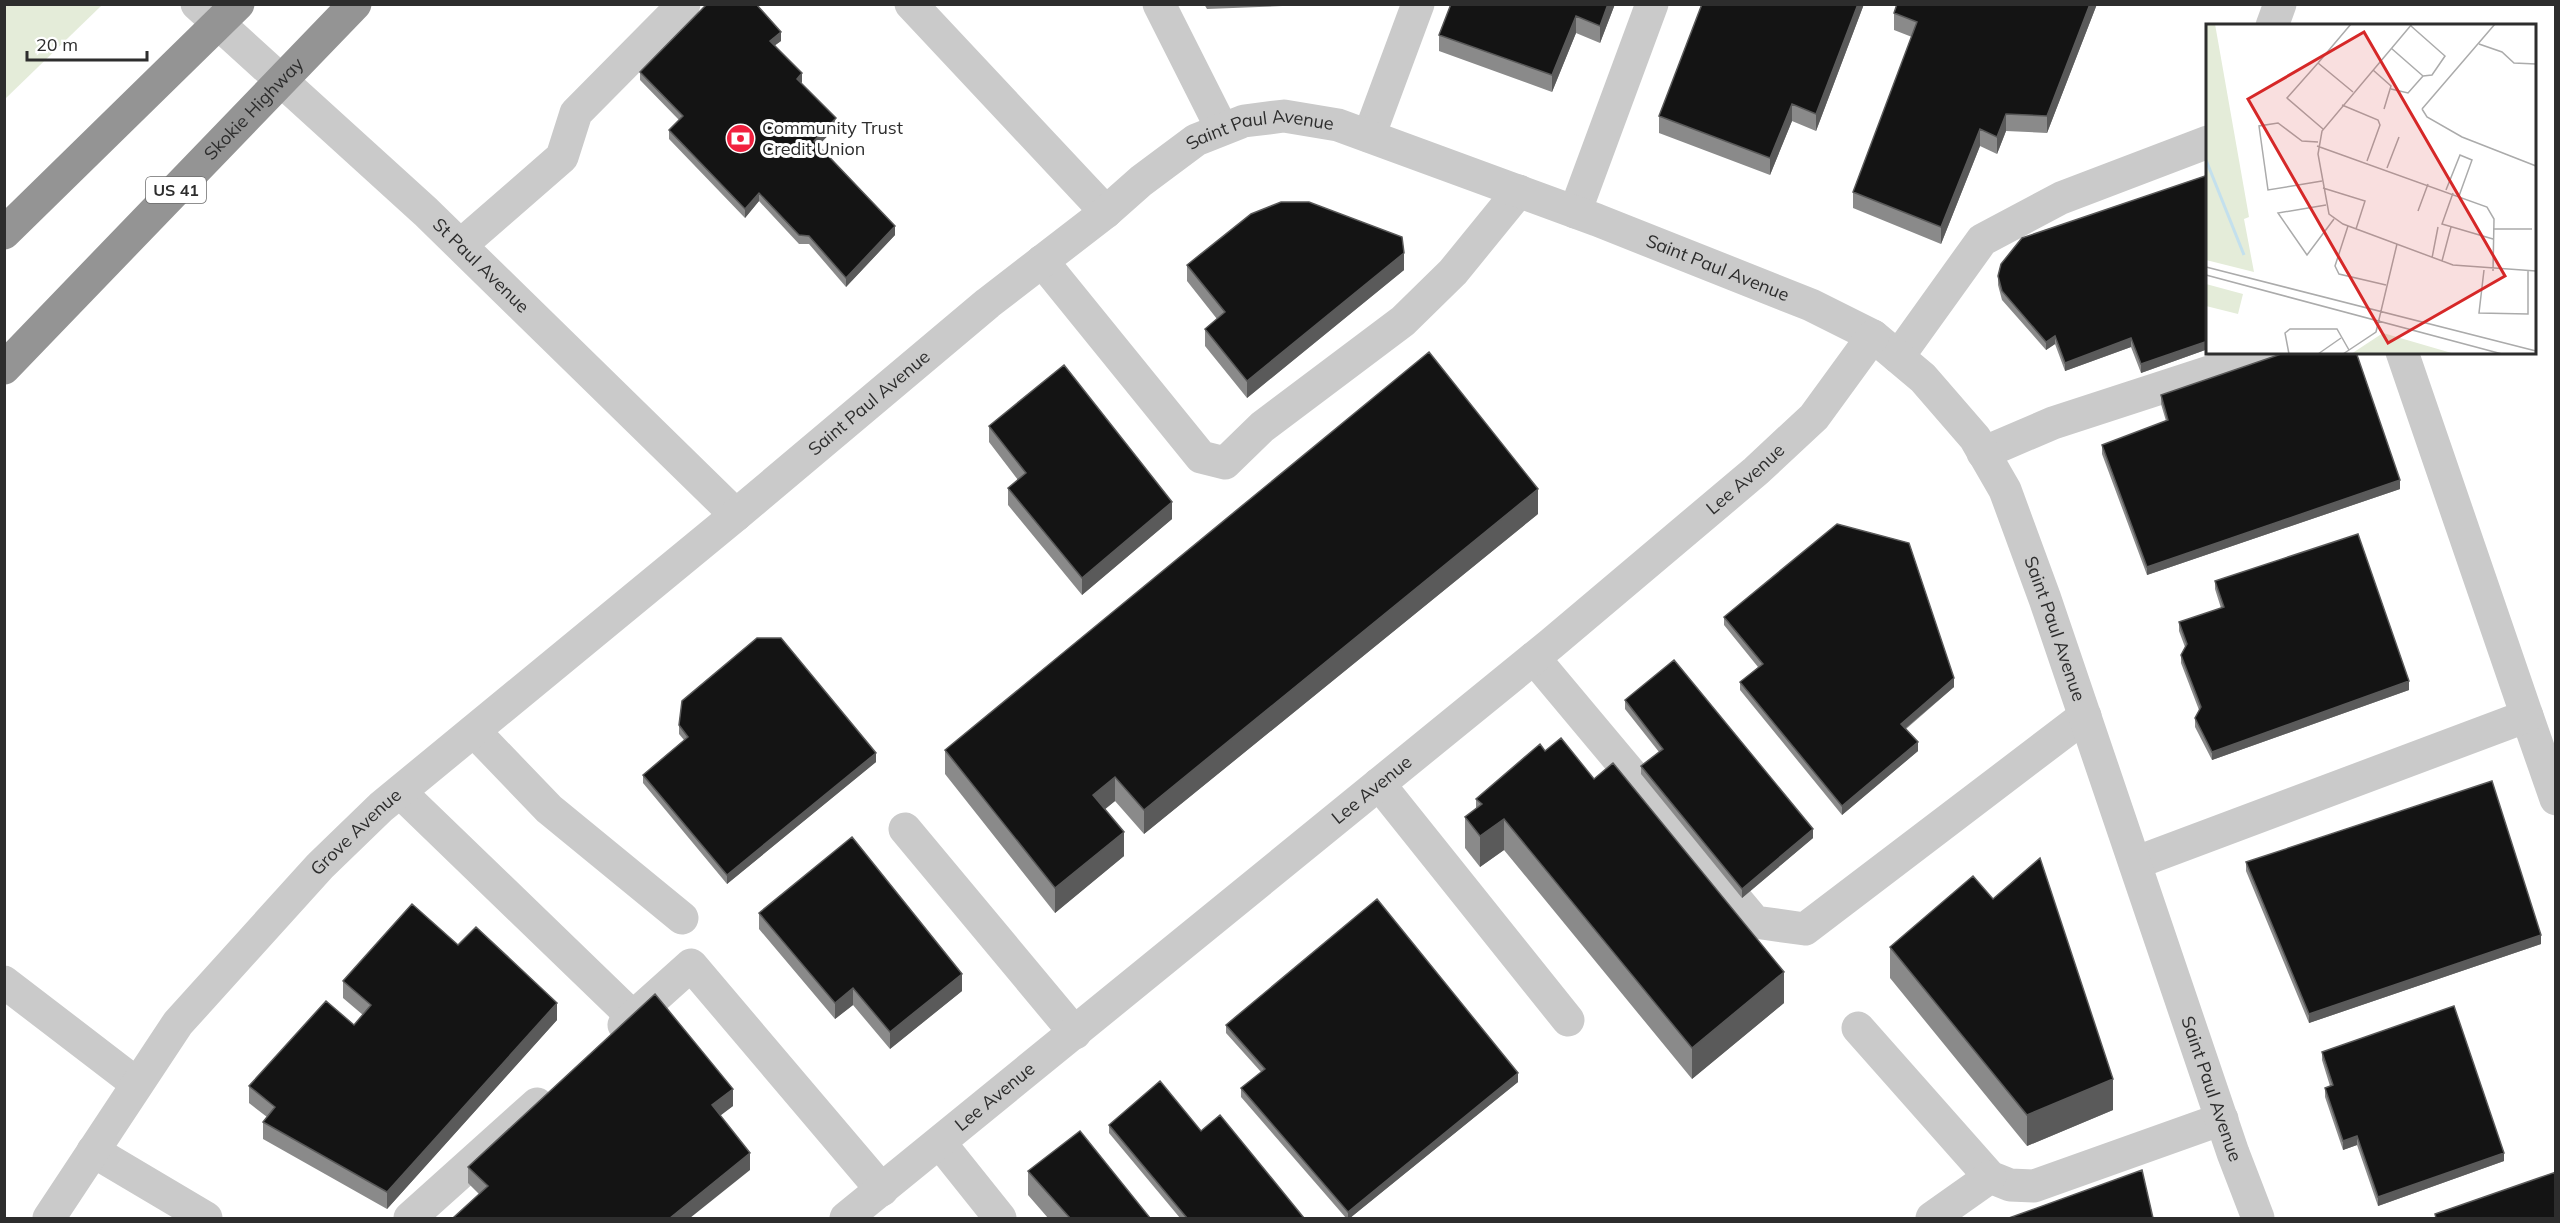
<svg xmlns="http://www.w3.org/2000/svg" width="2560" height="1223" font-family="Mulish,sans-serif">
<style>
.green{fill:#e4ecd9}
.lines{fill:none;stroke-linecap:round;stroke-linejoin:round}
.minor{stroke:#cacaca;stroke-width:33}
.highway{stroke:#949494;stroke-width:33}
.wall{fill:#8a8a8a}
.shaded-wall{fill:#5a5a5a}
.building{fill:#141414;stroke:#5a5a5a;stroke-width:1.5}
.labels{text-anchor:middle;stroke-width:6;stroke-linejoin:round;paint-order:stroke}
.shield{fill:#fff;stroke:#6c6c6c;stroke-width:1.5}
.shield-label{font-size:16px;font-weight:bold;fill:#2d2d2d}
.street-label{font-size:18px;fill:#2d2d2d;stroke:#fff}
.poi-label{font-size:18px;fill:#2d2d2d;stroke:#fff;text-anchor:start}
.inset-river{fill:none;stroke:#c3e0ed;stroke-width:3}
.inset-road{fill:none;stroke:#ababab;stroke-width:1.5}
.view{fill:#d62828;fill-opacity:0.15;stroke:#d62828;stroke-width:3}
.inset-edge{fill:none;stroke:#2d2d2d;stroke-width:3}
</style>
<rect width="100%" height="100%" fill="#fff"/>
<path class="green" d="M5 4H101V6L5 99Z"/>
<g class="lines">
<g class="minor">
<path id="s1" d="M197 4 426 212 736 515"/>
<path d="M911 4 1106 212"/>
<path d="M1159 4 1222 129"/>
<path d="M2272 26 2280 4"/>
<path d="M1369 136 1418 4"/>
<path d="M1575 212 1652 4"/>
<path d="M461 245 562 157 576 113 684 4"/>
<path d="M1042 261 1201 457 1225 463 1262 427 1403 321 1453 272 1519 191"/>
<path d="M1898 357 1982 240 2061 198 2208 142"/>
<path d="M1983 453 2053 423 2271 352"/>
<path d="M1534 658 1755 922 1805 929 2085 716"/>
<path d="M2527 716 2556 799"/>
<path d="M474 731 549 809 682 918"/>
<path d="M1379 784 1568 1020"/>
<path d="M400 792 633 1017"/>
<path d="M905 829 1075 1033"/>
<path d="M2135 863 2527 716 2402 352"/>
<path d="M4 982 137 1084"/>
<path d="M624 1025 691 965 882 1190"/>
<path d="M1858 1028 1990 1177 2010 1185 2034 1186 2222 1119"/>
<path d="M940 1143 1000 1218"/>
<path d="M93 1151 206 1218"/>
<path id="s2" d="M49 1218 178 1023 320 866 381 807 736 515 988 303 1106 212 1141 181 1196 140 1244 121 1284 116 1338 125 1597 220 1811 305 1873 336 1923 378 1975 438 2005 490 2045 599 2233 1153 2258 1218"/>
<path d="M410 1218 537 1104"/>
<path id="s3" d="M846 1218 1551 644 1756 471 1814 417 1873 336"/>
<path d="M1932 1218 1990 1177"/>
</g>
<g class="highway">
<path d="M4 233 238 4"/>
<path id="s4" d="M4 368 355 4"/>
</g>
</g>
<path class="wall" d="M1204 4H1331L1207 9Z
M1451 4H1615L1600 43 1576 33 1552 92 1439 51V35Z
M1864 4 1816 131 1792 121 1770 175 1659 133V116Z
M1897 4H2097L2047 133 2006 131 1997 154 1980 146 1941 244 1853 208V192L1912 37 1894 30V13Z
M781 41 775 45 802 82 801 83 836 127 818 146 895 235 846 287 809 244H799L759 201 745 218 669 139V130L679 120 640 80V72Z
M2208 175V349L2141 373 2131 347 2065 371 2055 344 2046 350 2002 300 1998 285V276Z
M1187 265 1404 270 1247 398 1205 346V329L1217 319 1187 281Z
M2161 395 2400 489 2147 575 2102 454V445L2166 421 2161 404Z
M989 426 1172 519 1082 595 1008 505V488L1018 480 989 442Z
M1538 514 1144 834 1115 801 1105 809 1124 856 1055 913 945 774V750Z
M2215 581 2409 690 2212 760 2195 727V718L2199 710 2181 663V655L2185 647 2179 631V622L2221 608 2215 589Z
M1724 617 1954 687 1906 729 1918 751 1842 815 1740 690V682L1758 667 1724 625Z
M1625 700 1813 838 1742 898 1641 774V766L1659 752 1625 709Z
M679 725 876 762 727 884 643 783V775L684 740 679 734Z
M1545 751 1594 779 1784 1003 1692 1079 1504 850 1480 867 1465 848V817L1476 809V799Z
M2246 862 2541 944 2309 1023 2246 871Z
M759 913 962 991 890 1049 853 1005 835 1019 759 929Z
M458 945 557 1020 387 1209 263 1139V1122L267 1117 249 1103V1086L354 1025 363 1015 343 998V981Z
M1890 947 2113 1110 2027 1146 1890 978Z
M1226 1025 1518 1082 1350 1218H1346L1241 1097V1088L1261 1072 1226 1033Z
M2322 1052 2504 1161 2378 1206 2357 1145 2343 1150 2325 1097V1088L2330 1086 2322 1060Z
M733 1106 720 1115 750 1170 479 1194 468 1183V1167Z
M1109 1125 1201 1131 1304 1218H1180L1109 1133Z
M1028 1171 1150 1218H1048L1028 1195Z"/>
<path class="shaded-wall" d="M1608 4H1615L1600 43V26Z
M1858 4H1864L1816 131V114Z
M2090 4H2097L2047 133V116Z
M1576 16V33L1552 92V75Z
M781 32V41L770 49V41Z
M802 73V82L797 88V79Z
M1792 104V121L1770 175V158Z
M2006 114V131L1997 154V137Z
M836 118V127L814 150V141Z
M1980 129V146L1941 244V227Z
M759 193V201L745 218V209Z
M895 226V235L846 287V278Z
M1404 253V270L1247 398V381Z
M2055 336V344L2046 350V342Z
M2131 338V347L2065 371V363Z
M2208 341V349L2141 373V364Z
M2400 480V489L2147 575V567Z
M1538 489V514L1144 834V810Z
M1172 502V519L1082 595V578Z
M1954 678V687L1901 732V724Z
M2409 681V690L2212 760V752Z
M1918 742V751L1842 815V806Z
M876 753V762L727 884V875Z
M1115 777V801L1093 819V795Z
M1504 819V850L1480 867V836Z
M1813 829V838L1742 898V889Z
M1124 832V856L1055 913V888Z
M2541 935V944L2309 1023V1014Z
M1784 972V1003L1692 1079V1048Z
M962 974V991L890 1049V1032Z
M853 988V1005L835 1019V1003Z
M557 1003V1020L387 1209V1192Z
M1518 1073V1082L1350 1218H1348V1212Z
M2113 1079V1110L2027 1146V1115Z
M733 1089V1106L712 1122V1105Z
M2357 1136V1145L2343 1150V1141Z
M750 1153V1170L690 1218H670Z
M2504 1153V1161L2378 1206V1197Z"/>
<path class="building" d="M707 4H756L781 32 770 41 802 73 797 79 836 118 814 141 895 226 846 278 809 236 799 235 759 193 745 209 669 130 683 116 640 72Z
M1451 4H1608L1600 26 1576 16 1552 75 1439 35Z
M1702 4H1858L1816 114 1792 104 1770 158 1659 116Z
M1897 4H2090L2047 116 2006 114 1997 137 1980 129 1941 227 1853 192 1917 22 1894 13Z
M2208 175V341L2141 364 2131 338 2065 363 2055 336 2046 342 2002 291 1998 276 2001 264 2022 238Z
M1281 202H1309L1402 237 1404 253 1247 381 1205 329 1225 312 1187 265 1251 214Z
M1429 352 1538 489 1144 810 1115 777 1093 795 1124 832 1055 888 945 750Z
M2287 352H2356L2400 480 2147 567 2102 445 2168 420 2161 395Z
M1064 365 1172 502 1082 578 1008 488 1026 473 989 426Z
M1837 524 1909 543 1954 678 1901 724 1918 742 1842 806 1740 682 1763 664 1724 617Z
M2358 534 2409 681 2212 752 2195 718 2201 707 2181 655 2187 644 2179 622 2224 607 2215 581Z
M757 638H781L876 753 727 875 643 775 688 737 679 725 682 701Z
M1674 660 1813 829 1742 889 1641 766 1663 749 1625 700Z
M1561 738 1594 779 1613 763 1784 972 1692 1048 1504 819 1480 836 1465 817 1482 804 1476 799 1540 744 1545 751Z
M2492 781 2541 935 2309 1014 2246 862Z
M852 837 962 974 890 1032 853 988 835 1003 759 913Z
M2040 858 2113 1079 2027 1115 1890 947 1973 876 1993 899Z
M1377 899 1518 1073 1348 1212 1241 1088 1265 1069 1226 1025Z
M412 904 458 945 476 927 557 1003 387 1192 263 1122 275 1107 249 1086 326 1001 354 1025 371 1005 343 981Z
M655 994 733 1089 712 1105 750 1153 670 1218H453L488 1186 468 1167Z
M2454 1006 2504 1153 2378 1197 2357 1136 2343 1141 2325 1088 2333 1085 2322 1052Z
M1160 1081 1201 1131 1220 1115 1304 1218H1187L1109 1125Z
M1080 1131 1150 1218H1070L1028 1171Z
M2142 1170 2153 1218H2009Z
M2556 1172V1218H2436L2435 1214Z"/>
<defs>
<symbol id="bank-disc" viewBox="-11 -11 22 22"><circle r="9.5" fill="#f1213f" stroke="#fff"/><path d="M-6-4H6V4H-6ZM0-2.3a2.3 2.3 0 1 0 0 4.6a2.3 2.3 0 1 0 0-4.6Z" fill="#fff"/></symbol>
</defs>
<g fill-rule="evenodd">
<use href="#bank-disc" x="724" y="122" width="33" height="33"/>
</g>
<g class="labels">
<rect class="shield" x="146" y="177" width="60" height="26" rx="4.5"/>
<g class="shield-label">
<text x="176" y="196">US 41</text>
</g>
<g class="street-label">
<text dy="6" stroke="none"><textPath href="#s4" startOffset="360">Skokie Highway</textPath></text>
<text dy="6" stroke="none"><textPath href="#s2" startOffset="1650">Saint Paul Avenue</textPath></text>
<text dy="6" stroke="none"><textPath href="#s1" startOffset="386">St Paul Avenue</textPath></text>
<text dy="6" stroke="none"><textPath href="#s2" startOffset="2136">Saint Paul Avenue</textPath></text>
<text dy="6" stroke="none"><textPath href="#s2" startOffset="1164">Saint Paul Avenue</textPath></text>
<text dy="6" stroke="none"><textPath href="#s3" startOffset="1164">Lee Avenue</textPath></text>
<text dy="6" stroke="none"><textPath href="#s2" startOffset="2658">Saint Paul Avenue</textPath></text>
<text dy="6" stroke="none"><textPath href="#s3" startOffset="678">Lee Avenue</textPath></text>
<text dy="6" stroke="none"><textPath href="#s2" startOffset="495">Grove Avenue</textPath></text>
<text dy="6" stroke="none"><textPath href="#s2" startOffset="3144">Saint Paul Avenue</textPath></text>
<text dy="6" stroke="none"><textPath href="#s3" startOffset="192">Lee Avenue</textPath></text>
</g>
<g class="poi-label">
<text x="762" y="134">Community Trust<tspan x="762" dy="21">Credit Union</tspan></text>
</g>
</g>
<g transform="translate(2206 24)">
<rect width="330" height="330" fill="#fff"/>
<path d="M0 0H9L43 193 38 195 48 248 0 236ZM0 260 37 270 32 290 0 282ZM177 309 249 330H145Z" fill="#e4ecd9"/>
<path class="inset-river" d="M0 136 38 231"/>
<path class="inset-road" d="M206 0 116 107 112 130 123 190 137 200 247 241 330 247M205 2 239 32 226 51 217 52M273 20 296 28 308 39 330 40M185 24 217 52 202 69 185 65M112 39 145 0M167 46 185 62 178 85M136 81 172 96 174 101 161 137M216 85 221 93 256 113 330 142M216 85 289 0M117 105 81 74 112 39 147 68M112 118 96 117 72 99 53 102 62 166 116 157M111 122 281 183 288 195 287 247M181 144 193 113M117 164 159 177 150 205M240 166 254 131 266 136 253 172M247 169 236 200 287 215M120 181 72 189 101 231 128 195M212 187 222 160M142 202 129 242 133 250 180 261M287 205H326M226 234 232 203M236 237 245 203M0 243 330 327M278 246 273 289 322 290V247M0 251 296 330M83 330 79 309 84 305H131L143 326M112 330 135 314M137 330 170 308 191 220"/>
<path class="view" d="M158 8 299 252 182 319 42 75Z"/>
<rect width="330" height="330" class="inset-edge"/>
</g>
<rect width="2560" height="1223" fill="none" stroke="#2d2d2d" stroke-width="12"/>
<path d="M27 51v9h120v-9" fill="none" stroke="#2d2d2d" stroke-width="3"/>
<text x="36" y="51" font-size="18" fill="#2d2d2d" stroke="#ffffff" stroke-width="4.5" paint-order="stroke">20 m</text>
</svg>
